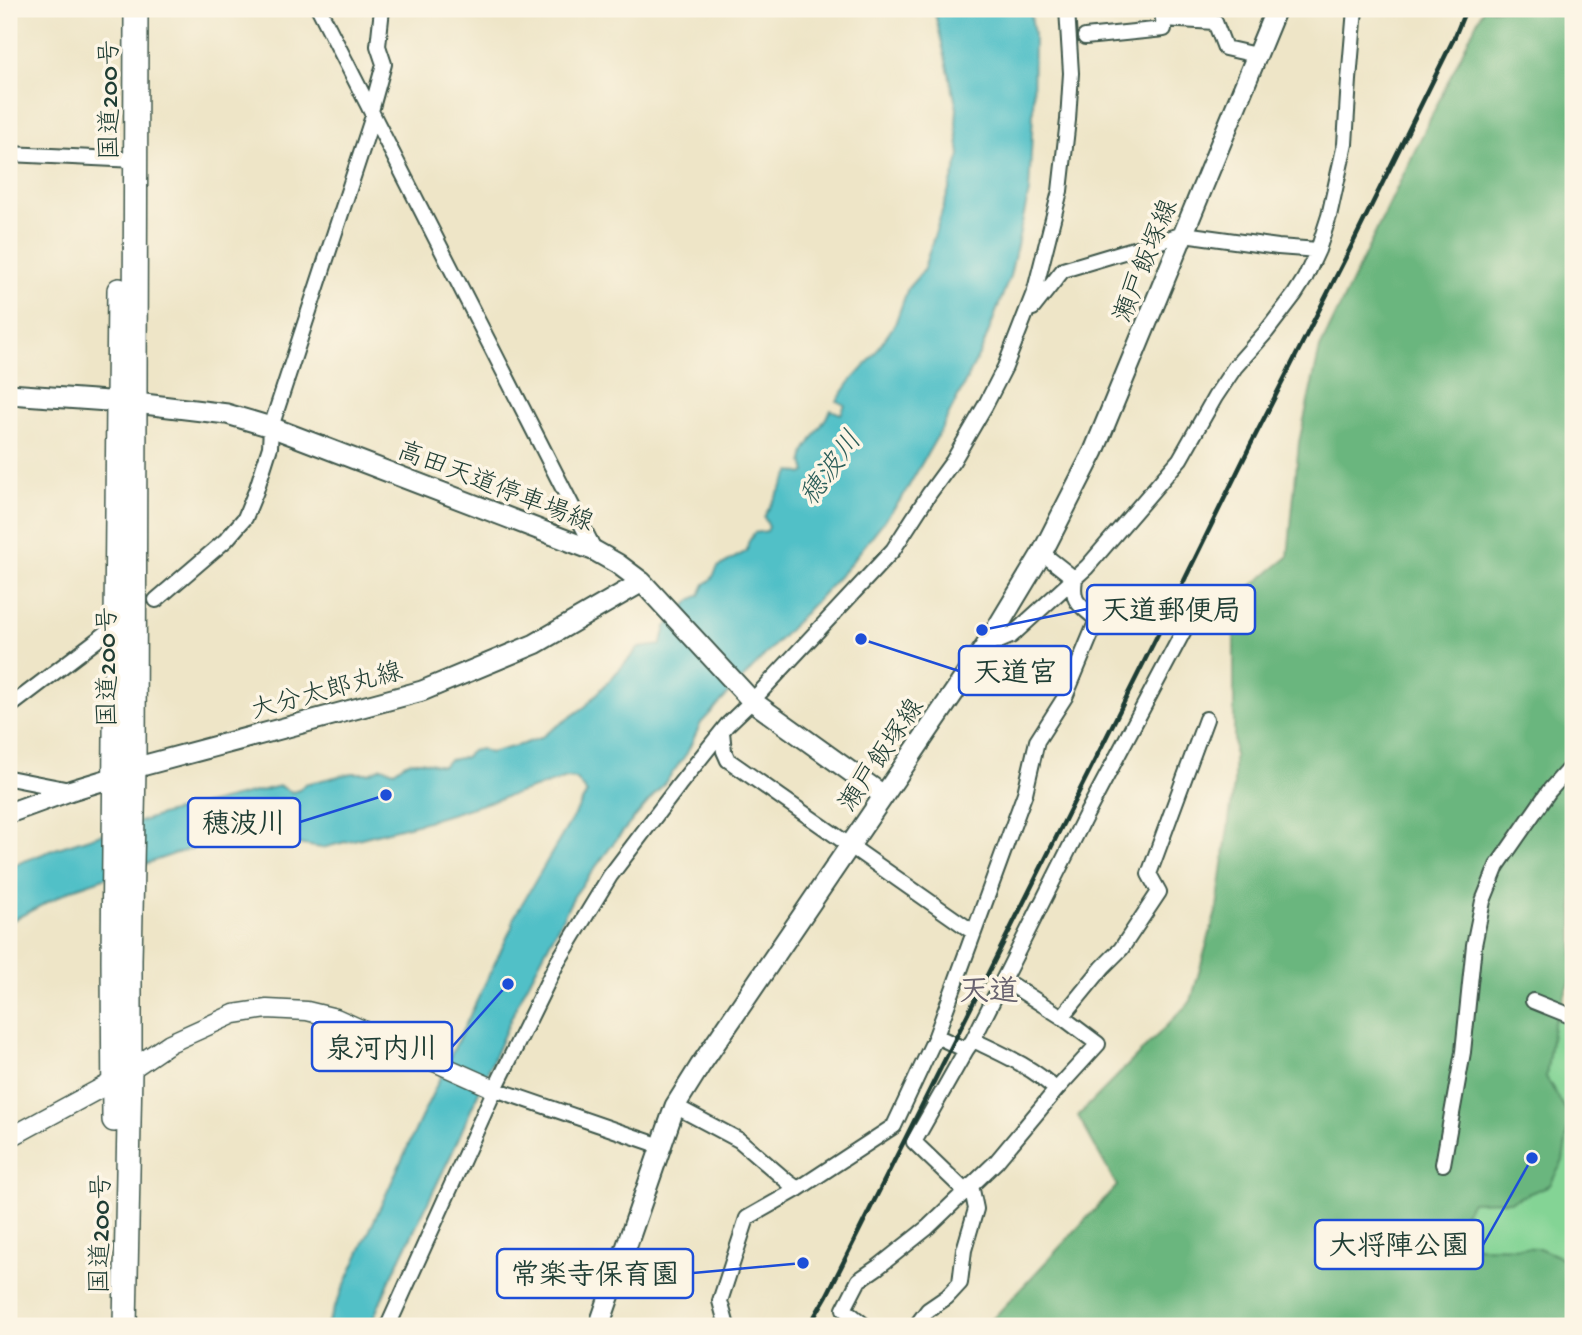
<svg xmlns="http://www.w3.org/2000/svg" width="1582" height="1335" font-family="'Gochi Hand','Klee One',sans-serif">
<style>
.green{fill:#84d495;stroke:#528864;stroke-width:2}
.forest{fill:#6bb67e;stroke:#457a59;stroke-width:2}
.water{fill:#51c0c7;stroke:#387e7e;stroke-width:2}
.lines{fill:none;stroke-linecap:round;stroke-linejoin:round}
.minor-casing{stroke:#3e564a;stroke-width:18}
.tertiary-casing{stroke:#3e564a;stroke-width:21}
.secondary-casing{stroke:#3e564a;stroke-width:23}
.trunk-casing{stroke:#3e564a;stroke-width:26}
.minor{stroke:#fff;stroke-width:14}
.tertiary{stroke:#fff;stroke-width:18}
.secondary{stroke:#fff;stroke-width:19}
.trunk{stroke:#fff;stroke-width:23}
.rail{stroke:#1f3d34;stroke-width:4.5}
.labels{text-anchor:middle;stroke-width:7;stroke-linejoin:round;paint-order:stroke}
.street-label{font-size:26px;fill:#1f3d34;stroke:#fcf5e5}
.water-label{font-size:28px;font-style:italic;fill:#2c5e59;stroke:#fcf5e5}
.quarter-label{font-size:30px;font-weight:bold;fill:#68636f;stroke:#fcf5e5}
.leader{fill:none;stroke:#1d4ed8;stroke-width:2.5}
.callout-dot{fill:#1d4ed8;stroke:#fcf5e5;stroke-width:2.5}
.callout{fill:#fcf5e5;stroke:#1d4ed8;stroke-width:2.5}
.callout-label{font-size:28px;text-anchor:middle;font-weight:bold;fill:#1f3d34}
</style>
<rect width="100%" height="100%" fill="#fcf5e5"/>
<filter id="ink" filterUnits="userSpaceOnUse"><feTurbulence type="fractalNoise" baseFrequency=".0143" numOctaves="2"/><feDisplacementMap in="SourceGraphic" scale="14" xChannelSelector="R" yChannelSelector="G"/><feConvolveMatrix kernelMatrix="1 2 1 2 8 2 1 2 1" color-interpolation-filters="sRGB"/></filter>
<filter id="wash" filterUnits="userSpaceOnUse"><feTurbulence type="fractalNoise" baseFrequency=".00686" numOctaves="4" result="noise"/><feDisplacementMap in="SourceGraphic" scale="28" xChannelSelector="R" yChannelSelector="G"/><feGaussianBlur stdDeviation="1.57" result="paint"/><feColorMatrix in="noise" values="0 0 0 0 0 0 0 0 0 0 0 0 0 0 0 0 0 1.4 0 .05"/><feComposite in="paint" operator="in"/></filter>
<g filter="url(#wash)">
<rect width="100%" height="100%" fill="#eee5c7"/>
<path class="green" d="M1475 990 1573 1024V1326H1457L1448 1182Z"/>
<path class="forest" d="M1483 9H1573V975L1553 1025 1546 1077 1570 1117 1563 1161 1550 1185 1511 1201 1472 1202 1463 1215 1459 1234 1478 1247 1539 1248 1573 1263V1326H986L1117 1186 1078 1116 1191 1001 1217 908 1234 784V600L1288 557 1299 442 1320 348Z"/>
<path class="water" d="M934 9H1030L1034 34 1033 113 1029 192 1010 276 982 349 942 428 902 498 846 569 701 723 687 753 668 779 619 836 574 896 516 1007 452 1153 390 1280 370 1326H326L420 1120 512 927 513 919 587 793 576 779 567 778 424 822 322 848 271 840 225 839 177 853 75 888 9 922V867L58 848 164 814 280 786 292 792 299 790 305 784 352 773H369L382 767 394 771C398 769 400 766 404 764 417 757 430 764 442 766L449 760 466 757 471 751 481 749 490 753 523 744 540 738 586 706 639 648 661 645 666 627 691 600 700 595 705 584 711 580 718 567 747 551 748 543 754 533 767 531 769 527 764 517 791 471 797 472 802 474 806 472 803 461 805 451 831 410 841 414 845 405 837 401 850 382 871 359 895 324 908 288 923 271 960 155 956 124 957 108Z"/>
</g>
<g filter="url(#ink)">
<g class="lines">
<defs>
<path id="minor" d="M319 9 595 551
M1163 19 1215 22 1225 48 1256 55
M1085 37 1164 29 1162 9
M371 111 384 64 378 46 382 9
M9 154 136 160
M1033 308 1063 270 1184 234 1278 247 1318 250
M1042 553 1075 579
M156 600 226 540 245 518 256 491 270 447 271 427 373 116
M989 641H999L1011 636 1087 567 1180 459 1215 397 1235 367 1266 332 1295 294 1305 278 1318 250 1329 216 1345 144 1349 80 1355 9
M9 707 105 634
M722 732 724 751 728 760 973 932
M9 778 70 790
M1004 980 1062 1017 1098 1044 1056 1090
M1533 1001 1573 1017
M1062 1017 1103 967 1121 949 1159 892 1149 874 1206 719
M973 1040 1086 815 1191 617
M495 1089 661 1146
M675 1106 739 1140 788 1182 798 1189
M1443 1164 1463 1052 1474 945 1483 901 1497 866 1549 791 1573 764
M965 1191 914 1142 966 1050
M388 1326 495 1089 557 963 610 876 679 785 727 725 752 701 893 550 929 494 953 461 985 406 1005 367 1035 290 1060 191 1068 120 1071 73 1067 9
M727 1326 720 1301 747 1218 798 1189 894 1126 936 1036 1025 793 1037 741 1065 697 1097 620C1080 604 1071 604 1075 579
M865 1326 844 1309 859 1280 878 1267 927 1228 996 1162 1056 1090C1033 1067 1002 1054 973 1040L966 1050 936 1036
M916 1326 928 1310 947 1297 960 1283 964 1250 976 1209 971 1185"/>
<path id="tertiary" d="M9 1138 114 1081 170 1043 234 1014 267 1009 307 1011 336 1018 495 1089"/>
<path id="secondary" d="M9 394 136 403 227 414 271 427 595 551 618 564 642 582 752 701 883 795
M9 813 72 790 115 777 134 768 422 691 535 644 642 582
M599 1326 675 1106 700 1066 989 641 1042 553 1094 451 1276 9"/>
<path id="trunk" d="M114 1120 113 960 119 290
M125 1326 130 1071V960L134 768 136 9"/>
</defs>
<use href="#minor" class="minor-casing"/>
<use href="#tertiary" class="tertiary-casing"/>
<use href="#secondary" class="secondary-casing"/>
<use href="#trunk" class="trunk-casing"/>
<use href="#minor" class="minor"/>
<use href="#tertiary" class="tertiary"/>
<use href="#secondary" class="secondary"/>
<use href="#trunk" class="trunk"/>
<path class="rail" d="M809 1326 827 1295 1160 630 1250 446 1347 255 1455 36 1466 9"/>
</g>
</g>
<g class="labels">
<g class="street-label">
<text transform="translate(108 100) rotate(-90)" y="9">国道200号</text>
<text transform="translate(1144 260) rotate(-68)" y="9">瀬戸飯塚線</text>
<text transform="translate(496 485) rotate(21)" y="9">高田天道停車場線</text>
<text transform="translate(106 667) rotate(-90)" y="9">国道200号</text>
<text transform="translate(326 689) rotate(-15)" y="9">大分太郎丸線</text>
<text transform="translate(880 754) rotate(-56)" y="9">瀬戸飯塚線</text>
<text transform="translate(99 1234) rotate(-89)" y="9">国道200号</text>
</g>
<g class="water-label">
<text transform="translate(829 467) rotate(-54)" y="10">穂波川</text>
</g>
<g class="quarter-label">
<text x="989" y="1000">天道</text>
</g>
</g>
<path class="leader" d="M982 630L1087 609M861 639L959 671M386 795L300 822M508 984L452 1047M1532 1158L1483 1245M803 1263L693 1273"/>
<g class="callout-dot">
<circle cx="982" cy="630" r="7"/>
<circle cx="861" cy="639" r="7"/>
<circle cx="386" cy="795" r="7"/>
<circle cx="508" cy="984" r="7"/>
<circle cx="1532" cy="1158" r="7"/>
<circle cx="803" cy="1263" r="7"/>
</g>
<g class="callout">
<rect x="1087" y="585" width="168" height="49" rx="7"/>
<rect x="959" y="646" width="112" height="49" rx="7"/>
<rect x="188" y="798" width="112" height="49" rx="7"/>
<rect x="312" y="1022" width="140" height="49" rx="7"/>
<rect x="1315" y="1220" width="168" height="49" rx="7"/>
<rect x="497" y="1249" width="196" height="49" rx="7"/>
</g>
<g class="callout-label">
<text x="1171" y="619">天道郵便局</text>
<text x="1015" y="681">天道宮</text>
<text x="244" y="832">穂波川</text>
<text x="382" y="1057">泉河内川</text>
<text x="1399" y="1254">大将陣公園</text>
<text x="595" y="1283">常楽寺保育園</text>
</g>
<rect width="1582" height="1335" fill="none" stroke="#fcf5e5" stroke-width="35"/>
</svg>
